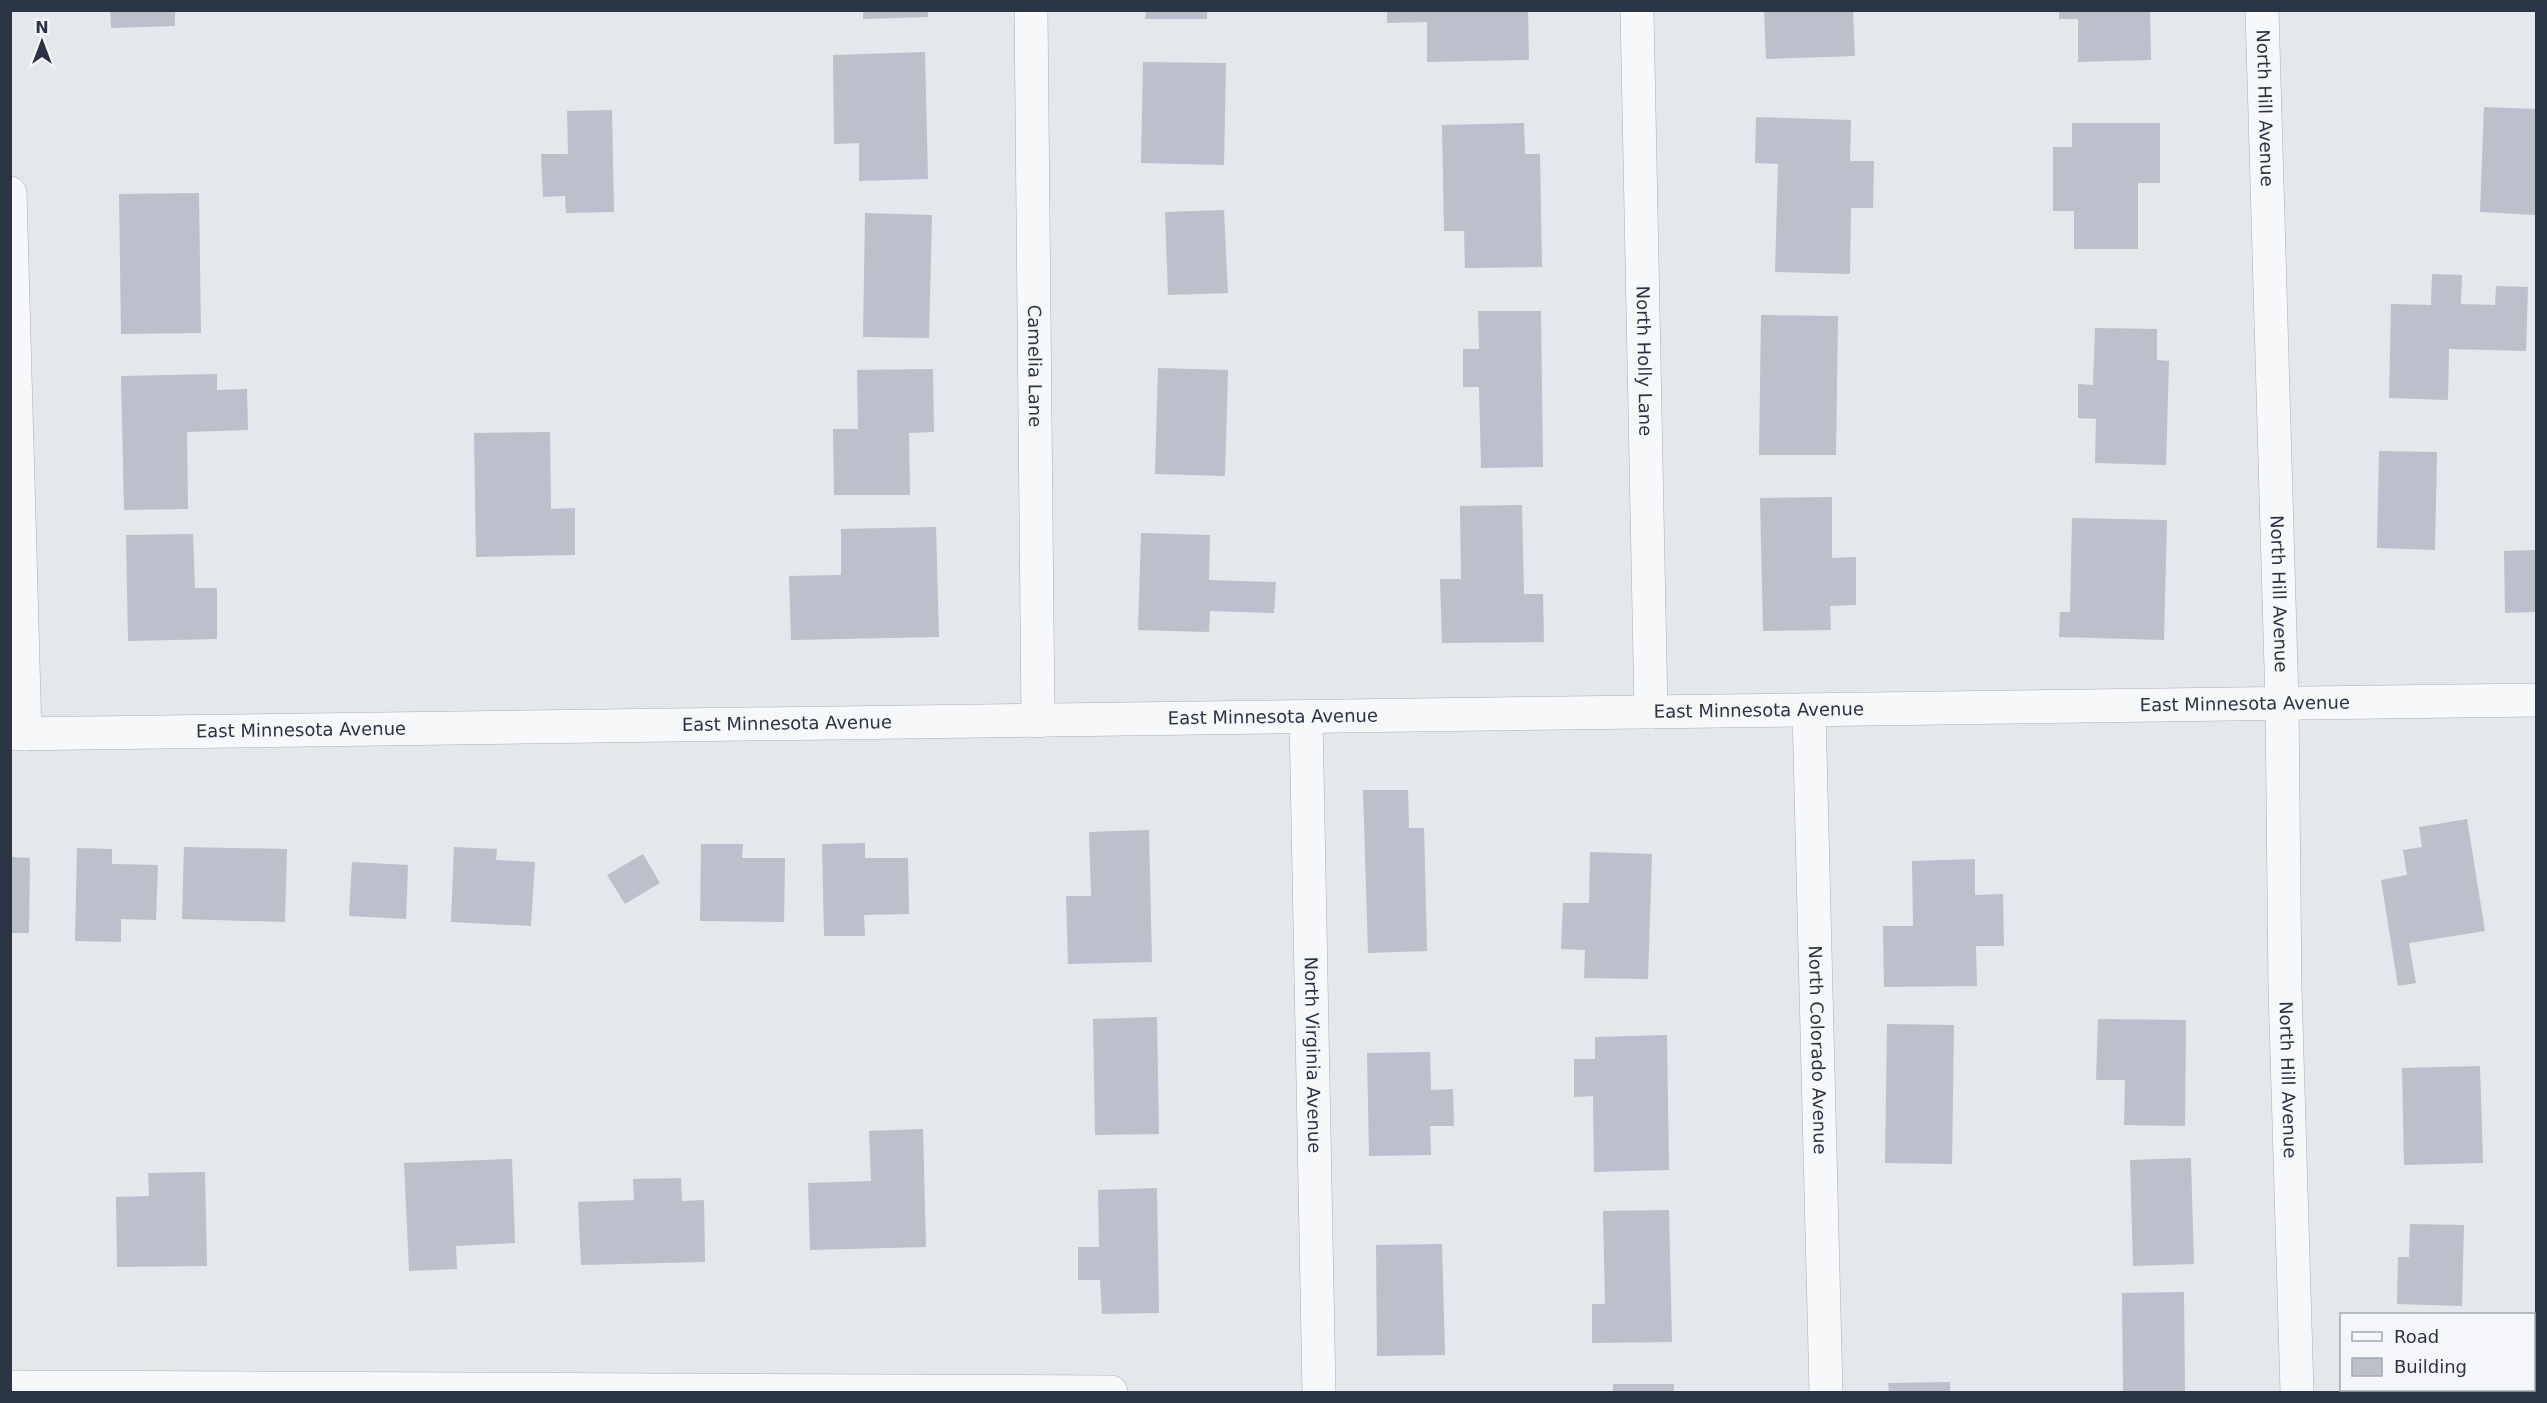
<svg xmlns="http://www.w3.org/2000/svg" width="2547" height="1403" font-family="'DejaVu Sans',sans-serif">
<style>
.building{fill:#bbc0ca}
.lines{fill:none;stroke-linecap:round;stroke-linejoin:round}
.minor-casing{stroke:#a9aeb7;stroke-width:34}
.minor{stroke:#f7f8fa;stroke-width:33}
.labels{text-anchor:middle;stroke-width:5;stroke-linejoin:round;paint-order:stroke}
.street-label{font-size:18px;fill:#2b3445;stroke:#f4f6f9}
</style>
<rect width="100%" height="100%" fill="#e4e7ec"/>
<path class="building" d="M110 10H175V26L111 28Z
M863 10H928V17L863 19Z
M1146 10H1207V19H1145Z
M1387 10H1528L1529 60 1427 62V22L1387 23Z
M1764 10H1853L1855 56 1766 59Z
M2059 10H2150L2151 60 2078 62V19H2059Z
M925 52 928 179 859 181V143L834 144 833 55Z
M1143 62 1226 63 1224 165 1141 163Z
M2484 107 2536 109V215L2480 212Z
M612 110 614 212 566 213 565 196 543 197 541 154H568L567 111Z
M1756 117 1851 120 1850 161H1874L1873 208H1851L1850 274 1775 272 1778 164 1755 163Z
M1524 123 1525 154H1540L1542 267 1465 268 1464 231H1444L1442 125Z
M2072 123H2160V183H2138V249H2074V211H2053V147H2072Z
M199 193 201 333 121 334 119 194Z
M1224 210 1228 293 1168 295 1165 212Z
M865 213 932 215 929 338 863 337Z
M2432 274 2462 275 2461 304 2495 305 2496 286 2528 287 2526 351 2449 349 2448 400 2389 398 2391 304 2431 305Z
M1478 311H1541L1543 467 1481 468 1479 387H1463V349H1479Z
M1761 315 1838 316 1836 455H1759Z
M2095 328 2157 329V360L2169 361 2166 465 2095 463 2096 419 2078 418V384L2093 385Z
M1158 368 1228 370 1225 476 1155 474Z
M933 369 934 432 909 433 910 495H834L833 429H858L857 370Z
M217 374V390L247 389 248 430 187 432 188 509 124 510 121 376Z
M550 432 551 509 575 508V555L476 557 474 433Z
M2379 451 2437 452 2435 550 2377 548Z
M1832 497V558L1856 557V605L1830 606 1831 630 1763 631 1760 498Z
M1522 505 1524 594H1543L1544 642 1442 643 1440 579H1461L1460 506Z
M2072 518 2167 520 2164 640 2059 637 2060 612H2070Z
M936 527 939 637 791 640 789 576 841 575V529Z
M1141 533 1210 535 1209 580 1276 582 1274 613 1210 611 1209 632 1138 630Z
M193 534 195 588H217V639L128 641 126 535Z
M2536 550V612L2505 613 2504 551Z
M1363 790H1408L1409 828H1424L1427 951 1368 953Z
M2467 819 2485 931 2409 943 2416 983 2398 986 2381 880 2407 875 2403 850 2422 847 2419 827Z
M1149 830 1152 962 1068 964 1066 896H1091L1089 832Z
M865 843V858H908L909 914 864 915 865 936H824L822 844Z
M701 844H743L742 858H785L784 922 700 921Z
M184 847 287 849 285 922 182 919Z
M454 847 497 849 496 860 535 862 531 926 451 922Z
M77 848 112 849V864L158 865 156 920 121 919V942L75 941Z
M1590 852 1652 854 1648 979 1584 978 1585 950 1561 949 1563 903H1589Z
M643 854 660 883 625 904 607 875Z
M10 857 30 858 29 933H10Z
M1975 859V895L2003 894 2004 946H1976L1977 986 1884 987 1883 926H1913L1912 861Z
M352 862 408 865 406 919 349 916Z
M1157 1017 1159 1134 1095 1135 1093 1019Z
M2098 1019 2186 1020 2185 1126 2124 1125 2125 1080H2096Z
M1887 1024 1954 1025 1952 1164 1885 1163Z
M1667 1035 1669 1170 1594 1172 1593 1096 1574 1097V1059H1595V1037Z
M1430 1052 1431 1090 1453 1089 1454 1126H1430L1431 1155 1369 1156 1367 1053Z
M2480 1066 2483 1163 2404 1165 2402 1068Z
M923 1129 926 1247 810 1250 808 1183 871 1181 869 1131Z
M2191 1158 2194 1264 2133 1266 2130 1160Z
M512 1159 515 1243 456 1246 457 1269 409 1271 404 1163Z
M205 1172 207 1266 117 1267 116 1197 149 1196 148 1173Z
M681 1178 682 1201 704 1200 705 1262 581 1265 578 1202 634 1200 633 1179Z
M1157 1188 1159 1313 1102 1314 1100 1280H1078V1247H1099L1098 1190Z
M1669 1210 1672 1342 1592 1343V1304H1605L1603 1211Z
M2410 1224 2464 1225 2462 1306 2397 1304 2398 1257H2409Z
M1442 1244 1445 1355 1377 1356 1376 1245Z
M2184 1292 2185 1392H2123L2122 1293Z
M1950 1382V1392H1889L1888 1383Z
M1613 1384H1674V1392H1613Z"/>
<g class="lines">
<defs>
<g id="minor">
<path id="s1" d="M1031 10 1038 721"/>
<path id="s2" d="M1637 10 1651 712"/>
<path id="s3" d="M2262 10 2282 703 2285 988 2297 1392"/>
<path d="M10 193 25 734"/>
<path id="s4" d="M1809 710 1826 1392"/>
<path id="s5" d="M1306 717 1319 1392"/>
<path id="s6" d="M10 734 2536 700"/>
<path d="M10 1387 1111 1392"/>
</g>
</defs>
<use href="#minor" class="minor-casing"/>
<use href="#minor" class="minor"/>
</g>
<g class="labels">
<g class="street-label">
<text dy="6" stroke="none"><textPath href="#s3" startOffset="98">North Hill Avenue</textPath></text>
<text dy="6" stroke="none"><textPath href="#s2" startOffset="351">North Holly Lane</textPath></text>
<text dy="6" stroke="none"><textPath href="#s1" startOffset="356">Camelia Lane</textPath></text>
<text dy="6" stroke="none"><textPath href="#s3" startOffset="584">North Hill Avenue</textPath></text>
<text dy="6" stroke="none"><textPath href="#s6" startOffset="2235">East Minnesota Avenue</textPath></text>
<text dy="6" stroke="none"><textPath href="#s6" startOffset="1749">East Minnesota Avenue</textPath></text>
<text dy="6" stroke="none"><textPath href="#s6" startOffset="1263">East Minnesota Avenue</textPath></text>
<text dy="6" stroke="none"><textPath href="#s6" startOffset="777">East Minnesota Avenue</textPath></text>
<text dy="6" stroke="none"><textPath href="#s6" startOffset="291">East Minnesota Avenue</textPath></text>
<text dy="6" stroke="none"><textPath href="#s4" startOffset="340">North Colorado Avenue</textPath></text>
<text dy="6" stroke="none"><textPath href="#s5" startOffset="338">North Virginia Avenue</textPath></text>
<text dy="6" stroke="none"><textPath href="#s3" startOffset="1070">North Hill Avenue</textPath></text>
</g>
</g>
<rect width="2547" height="1403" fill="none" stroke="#2b3445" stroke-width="24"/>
<rect x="2340" y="1313" width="195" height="78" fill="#f4f6f9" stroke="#a4a8b1" stroke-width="1.5"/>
<rect x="2352" y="1332" width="30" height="9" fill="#f7f8fa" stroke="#a4a8b1" stroke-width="1.5"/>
<text x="2394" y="1343" font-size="18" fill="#2b3445">Road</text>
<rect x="2352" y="1358" width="30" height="18" fill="#bbc0ca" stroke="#a4a8b1" stroke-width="1.5"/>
<text x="2394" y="1373" font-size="18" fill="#2b3445">Building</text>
<g transform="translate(42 42)" stroke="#f4f6f9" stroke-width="4.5" paint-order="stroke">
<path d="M0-4.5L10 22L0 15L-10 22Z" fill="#2b3445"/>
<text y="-9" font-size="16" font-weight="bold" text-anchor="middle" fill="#2b3445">N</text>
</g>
</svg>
